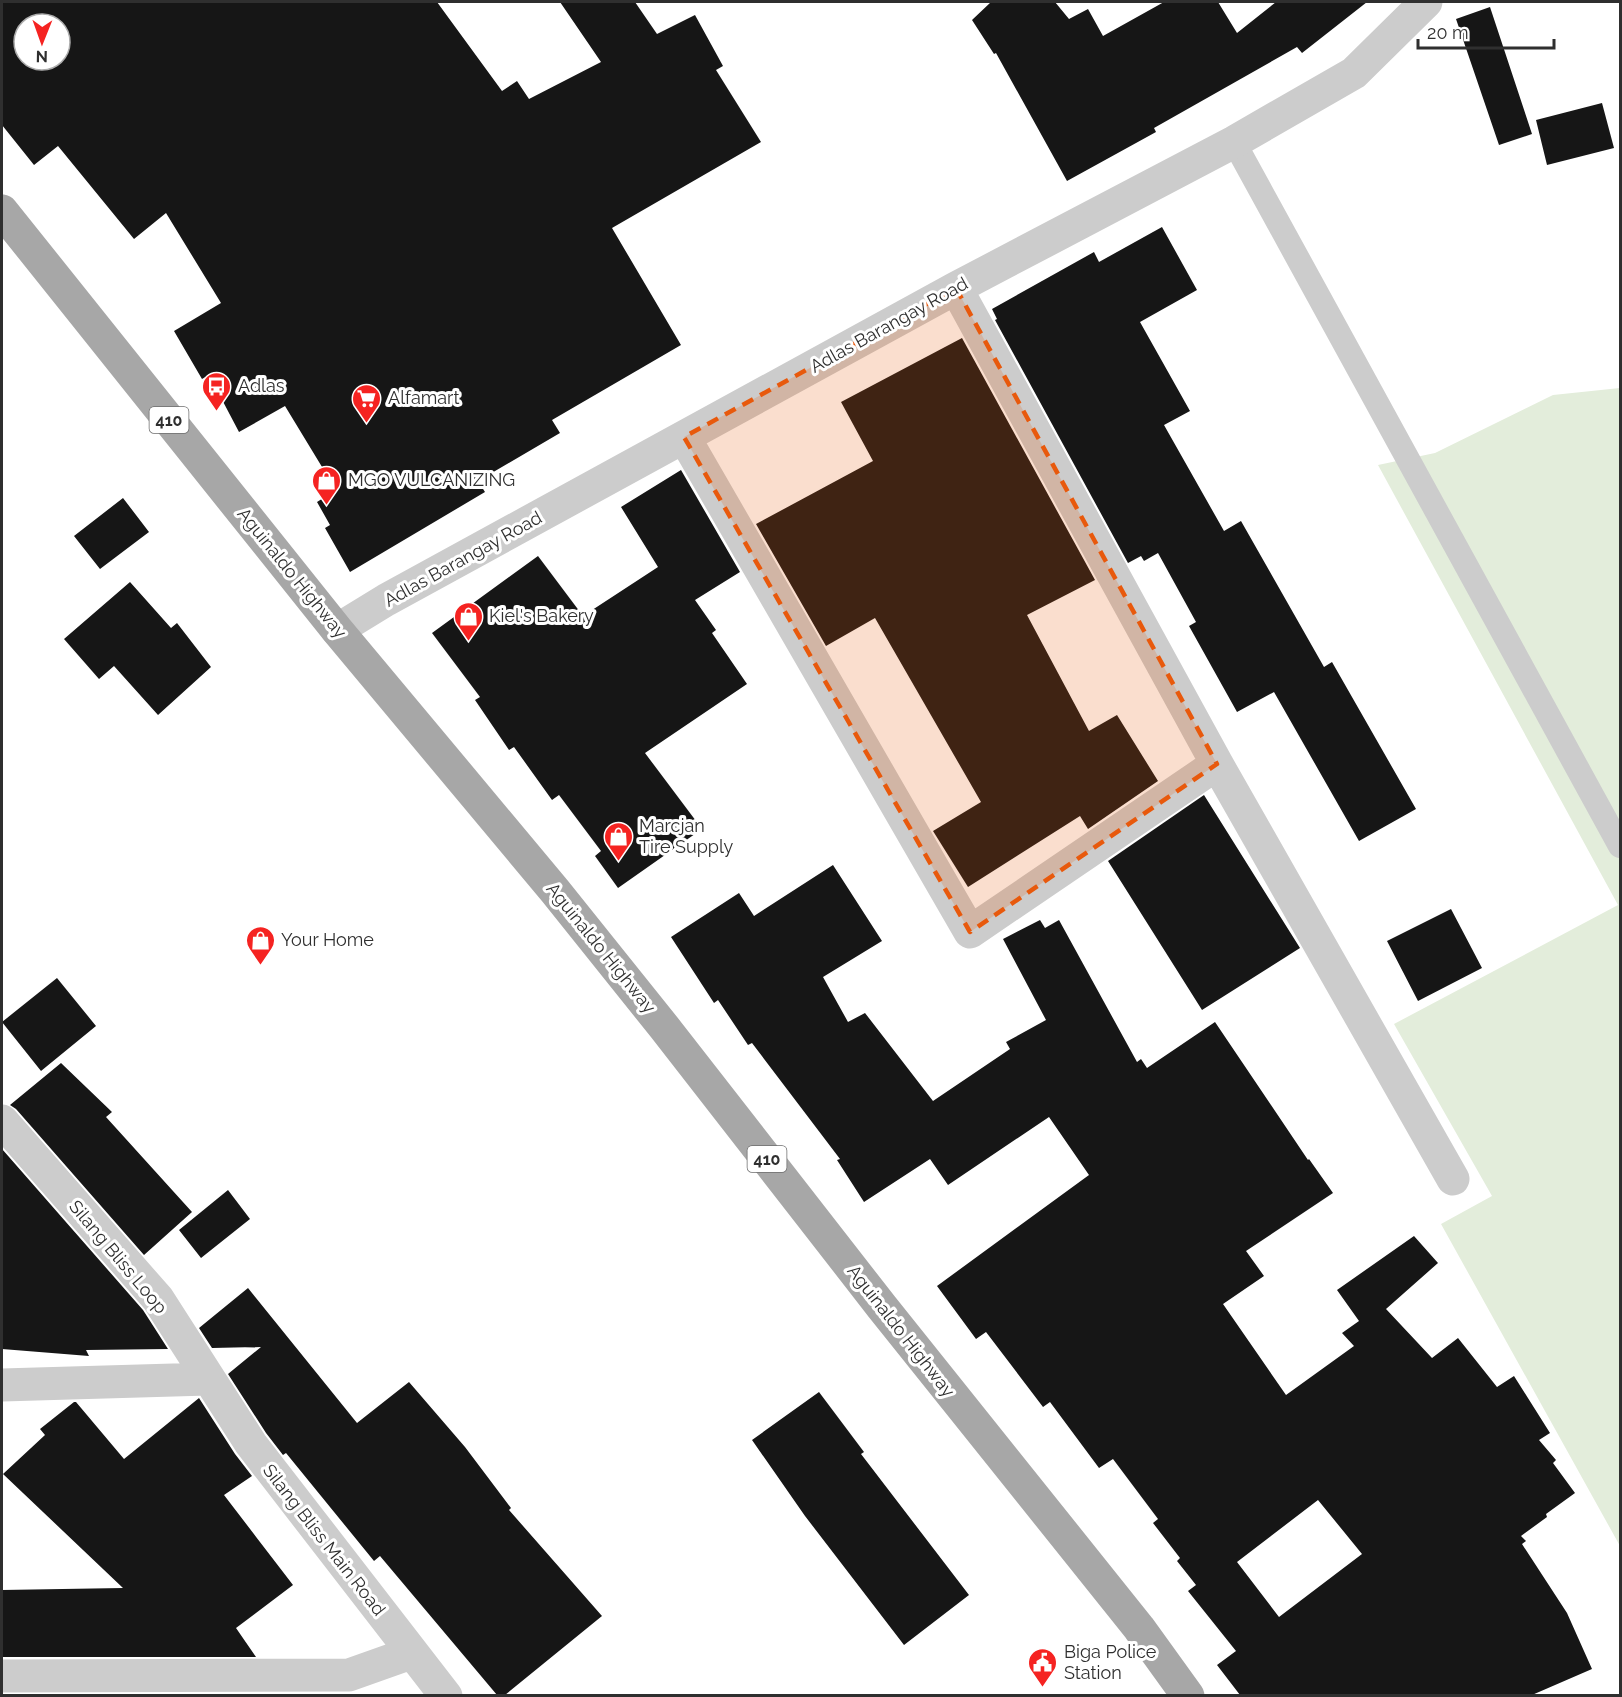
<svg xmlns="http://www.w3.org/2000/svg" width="1622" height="1697" font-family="Raleway,sans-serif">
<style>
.green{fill:#e3eddb}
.building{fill:#161616;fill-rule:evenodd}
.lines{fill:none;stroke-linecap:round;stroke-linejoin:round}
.service{stroke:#ccc;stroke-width:24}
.minor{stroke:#ccc;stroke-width:33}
.primary{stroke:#a7a7a7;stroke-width:33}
.marked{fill:#e8590c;fill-opacity:0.2;stroke:#e8590c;stroke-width:4.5;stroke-dasharray:12 8;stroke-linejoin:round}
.labels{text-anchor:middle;stroke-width:6;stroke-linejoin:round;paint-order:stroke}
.shield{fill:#fff;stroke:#6d6d6d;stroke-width:1.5}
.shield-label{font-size:16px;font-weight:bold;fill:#2f2f2f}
.street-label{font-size:18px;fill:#2f2f2f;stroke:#fff}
.poi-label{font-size:18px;fill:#2f2f2f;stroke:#fff;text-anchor:start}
</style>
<rect width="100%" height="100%" fill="#fff"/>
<path class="green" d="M1620 388V1546L1441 1224 1492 1196 1394 1024 1618 905 1378 465 1435 453 1553 395Z"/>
<path class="building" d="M2 2H437L502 91 517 81 529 99 601 62 560 2H635L657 34 695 15 723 66 716 70 761 142 612 228 681 345 552 420 560 433 478 481 485 492 350 572 325 528 330 525 317 502 336 490 285 406 239 432 209 375 202 379 174 331 221 303 166 213 134 239 58 146 34 165 2 125ZM24 24H60V60H24Z
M991 2H1055L1069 19 1088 9 1103 36 1164 2H1218L1237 33 1276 2H1367L1302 53 1297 47 1154 128 1156 132 1067 181 996 53 994 54 972 20Z
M1490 7 1532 134 1499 145 1456 19Z
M1602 103 1614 148 1547 165 1536 120Z
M1162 227 1197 290 1140 322 1190 411 1164 425 1224 531 1241 521 1324 667 1332 662 1416 809 1359 841 1274 692 1237 712 1189 626 1196 622 1158 553 1144 561 1141 556 1128 563 995 320 997 319 992 309 1094 252 1099 262Z
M962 338 1095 580 1027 615 1089 731 1117 715 1158 781 1088 829 1080 816 968 887 933 831 981 802 875 618 826 646 756 524 873 461 841 402Z
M681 470 740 572 695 600 716 630 712 633 747 684 645 753 702 829 618 888 595 856 601 851 559 795 552 800 514 747 509 750 475 700 480 697 432 633 538 556 583 616 658 567 621 507Z
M123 498 149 532 100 569 74 536Z
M130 582 171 628 177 623 211 667 158 715 114 666 99 679 64 639Z
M1204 795 1300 948 1202 1010 1108 861Z
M833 865 882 941 823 977 848 1022 865 1013 933 1101 1010 1049 1006 1042 1046 1020 1003 939 1040 920 1045 928 1059 920 1137 1062 1141 1059 1147 1068 1215 1022 1308 1160 1309 1159 1333 1193 1246 1251 1264 1276 1223 1304 1286 1395 1354 1346 1342 1333 1359 1321 1337 1290 1414 1236 1438 1263 1386 1309 1432 1358 1458 1338 1497 1387 1514 1376 1550 1433 1539 1440 1556 1460 1553 1463 1575 1493 1546 1514 1547 1517 1521 1536 1526 1541 1522 1544 1567 1613 1592 1669 1532 1695H1240L1217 1665 1236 1651 1188 1591 1196 1585 1177 1561 1180 1558 1153 1523 1158 1519 1113 1459 1099 1468 1050 1402 1043 1407 986 1332 976 1339 937 1286 1089 1175 1049 1117 948 1185 930 1159 864 1202 837 1160 840 1159 752 1043 748 1045 718 1000 714 1003 671 937 739 893 754 916ZM1318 1500 1362 1554 1279 1617 1237 1562Z
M1451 909 1482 968 1418 1001 1387 941Z
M57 978 96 1026 41 1071 2 1022Z
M61 1063 112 1112 106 1117 192 1212 144 1255 16 1109 10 1105Z
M2 1149 143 1310 168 1349 86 1350 89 1356 2 1349Z
M228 1190 250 1219 201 1258 179 1230Z
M248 1288 357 1423 409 1382 465 1447 511 1508 509 1510 602 1616 505 1695H497L380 1556 374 1561 286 1453 283 1455 266 1433 228 1374 261 1347 212 1348 199 1328Z
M819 1392 864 1452 861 1454 969 1595 904 1645 805 1516 752 1440Z
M199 1398 235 1454 252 1476 224 1495 293 1585 236 1628 256 1657H2V1590L123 1588 3 1474 45 1435 40 1429 74 1402H76L124 1459Z
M282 1694 283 1695H2Z"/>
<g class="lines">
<path class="service" d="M1234 142 1620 846"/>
<path class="minor" d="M956 288 1217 764 1453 1179
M684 437 970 932 1217 764
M337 630 386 600 956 288 1234 142 1354 73 1426 2
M2 1121 158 1299 251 1444 446 1696
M2 1385 208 1379
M2 1676 349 1675 411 1653"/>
<path class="primary" d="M2 211 337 630 555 891 664 1027 882 1307 1139 1628 1188 1696"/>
</g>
<path class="marked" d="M956 288 1217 764 970 932 684 437Z"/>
<defs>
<symbol id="bus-pin" viewBox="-11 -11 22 30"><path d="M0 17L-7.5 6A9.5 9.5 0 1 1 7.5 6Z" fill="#f52321" stroke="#fff"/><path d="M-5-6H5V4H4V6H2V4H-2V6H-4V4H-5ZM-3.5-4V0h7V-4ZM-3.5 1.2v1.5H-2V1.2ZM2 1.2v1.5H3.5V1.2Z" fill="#fff"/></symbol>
<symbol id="supermarket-pin" viewBox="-11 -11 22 30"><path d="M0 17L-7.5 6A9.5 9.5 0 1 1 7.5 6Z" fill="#f52321" stroke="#fff"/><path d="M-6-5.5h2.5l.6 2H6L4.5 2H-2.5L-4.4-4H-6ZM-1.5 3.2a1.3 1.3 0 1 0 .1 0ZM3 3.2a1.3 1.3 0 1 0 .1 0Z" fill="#fff"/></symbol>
<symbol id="shop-pin" viewBox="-11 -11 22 30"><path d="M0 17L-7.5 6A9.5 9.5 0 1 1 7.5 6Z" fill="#f52321" stroke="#fff"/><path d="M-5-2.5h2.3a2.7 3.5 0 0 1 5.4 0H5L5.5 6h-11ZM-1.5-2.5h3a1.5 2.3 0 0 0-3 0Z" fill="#fff"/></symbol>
<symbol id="civic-pin" viewBox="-11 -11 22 30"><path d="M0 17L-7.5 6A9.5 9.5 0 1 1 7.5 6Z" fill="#f52321" stroke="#fff"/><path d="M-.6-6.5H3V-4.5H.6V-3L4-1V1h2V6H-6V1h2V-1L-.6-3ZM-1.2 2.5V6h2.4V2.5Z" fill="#fff"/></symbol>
</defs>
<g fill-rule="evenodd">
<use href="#bus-pin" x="200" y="370" width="33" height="45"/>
<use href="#supermarket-pin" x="350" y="382" width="33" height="45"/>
<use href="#shop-pin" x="310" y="464" width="33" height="45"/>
<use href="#shop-pin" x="452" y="600" width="33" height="45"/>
<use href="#shop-pin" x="602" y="820" width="33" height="45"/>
<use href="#shop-pin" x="244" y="924" width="33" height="45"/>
<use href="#civic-pin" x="1026" y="1646" width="33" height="45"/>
</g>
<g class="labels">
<g class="shield">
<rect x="149.5" y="407" width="39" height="26" rx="4.5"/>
<rect x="747.5" y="1146" width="39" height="26" rx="4.5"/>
</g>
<g class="shield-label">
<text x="169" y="426">410</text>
<text x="767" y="1165">410</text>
</g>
<g class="street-label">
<text transform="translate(889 325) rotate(-29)" y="6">Adlas Barangay Road</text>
<text transform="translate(463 559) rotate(-29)" y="6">Adlas Barangay Road</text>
<text transform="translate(292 573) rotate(51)" y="6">Aguinaldo Highway</text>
<text transform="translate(601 948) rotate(51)" y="6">Aguinaldo Highway</text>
<text transform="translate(118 1257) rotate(50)" y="6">Silang Bliss Loop</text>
<text transform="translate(901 1331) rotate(52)" y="6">Aguinaldo Highway</text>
<text transform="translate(324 1540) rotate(52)" y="6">Silang Bliss Main Road</text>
</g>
<g class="poi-label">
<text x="238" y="392">Adlas</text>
<text x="388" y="404">Alfamart</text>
<text x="348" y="486">MGO VULCANIZING</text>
<text x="489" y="622">Kiel's Bakery</text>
<text x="639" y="832">Marcjan<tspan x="639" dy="21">Tire Supply</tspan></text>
<text x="281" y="946">Your Home</text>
<text x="1064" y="1658">Biga Police<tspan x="1064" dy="21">Station</tspan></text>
</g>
</g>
<rect width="1622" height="1697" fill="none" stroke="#2f2f2f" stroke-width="6"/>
<g transform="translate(42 42) rotate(181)"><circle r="28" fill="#ffffff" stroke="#acacac" stroke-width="1.5"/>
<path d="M0-4.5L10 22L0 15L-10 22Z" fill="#f52321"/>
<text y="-9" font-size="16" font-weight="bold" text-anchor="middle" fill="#2f2f2f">N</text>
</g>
<path d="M1418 39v9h136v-9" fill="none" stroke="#2f2f2f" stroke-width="3"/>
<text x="1427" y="39" font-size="18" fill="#2f2f2f" stroke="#ffffff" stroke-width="4.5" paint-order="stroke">20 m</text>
</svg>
